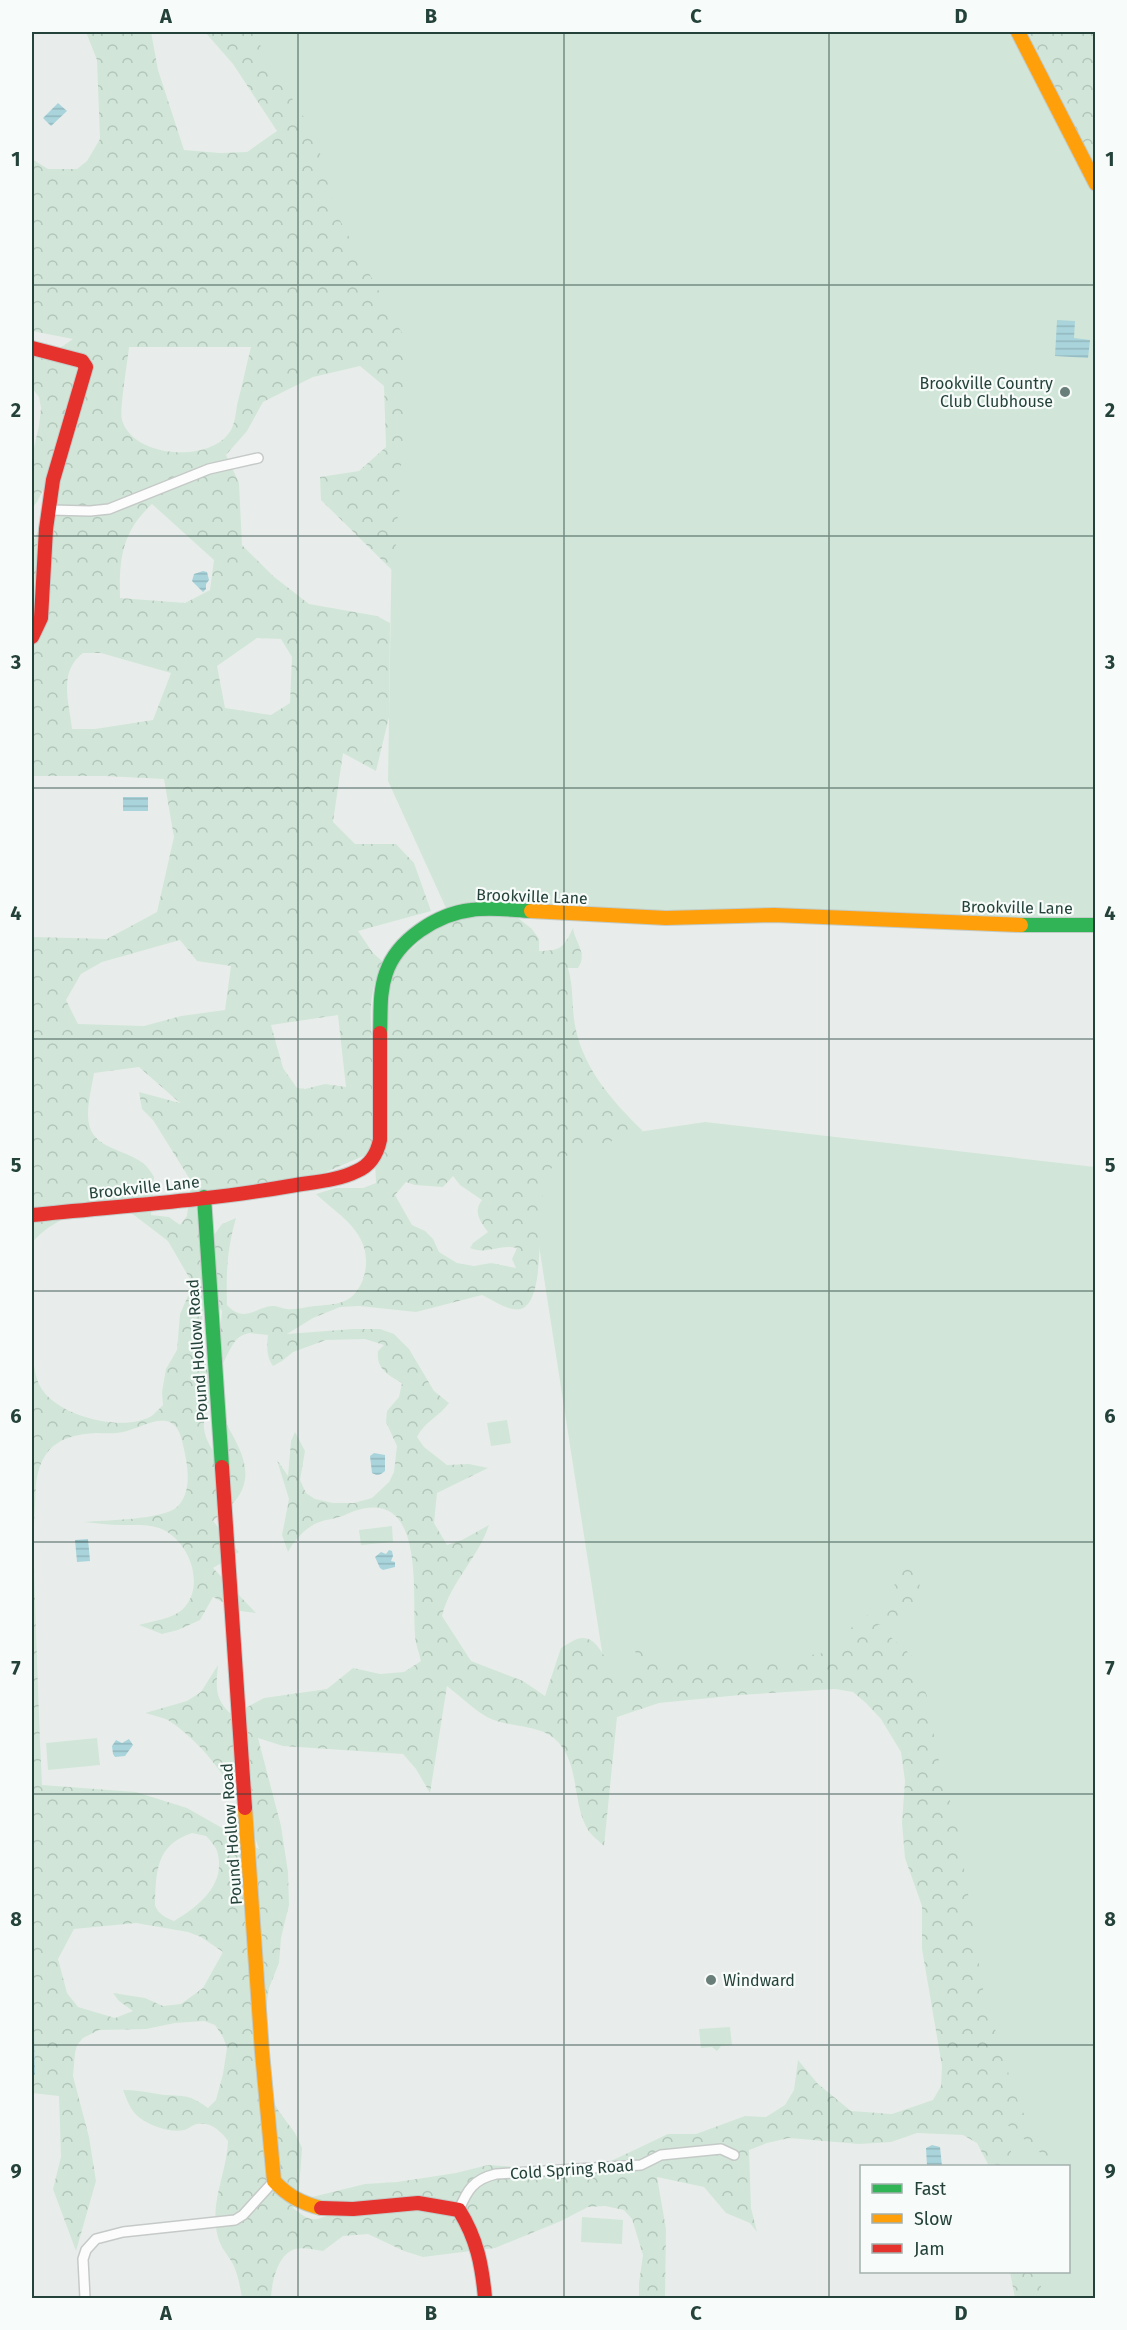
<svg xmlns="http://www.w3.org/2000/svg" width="1127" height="2330" font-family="'Fira Sans',sans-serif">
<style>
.green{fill:#d1e6d8}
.forest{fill:url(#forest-crowns);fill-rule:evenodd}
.water{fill:url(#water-rules)}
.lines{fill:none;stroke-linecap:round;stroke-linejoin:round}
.street-casing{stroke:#c5cac8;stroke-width:12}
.fast-casing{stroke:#c3cbc8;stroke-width:16}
.slow-casing{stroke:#c3cbc8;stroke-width:16}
.jam-casing{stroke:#c3cbc8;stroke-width:16}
.street{stroke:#fcfcfc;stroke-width:9}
.fast{stroke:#30b455;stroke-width:14}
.slow{stroke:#ff9f0a;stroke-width:14}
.jam{stroke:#e5322d;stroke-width:14}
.grid{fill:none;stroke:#24423a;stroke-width:1.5;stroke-opacity:0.55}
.poi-dot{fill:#697e78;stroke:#f7fbf9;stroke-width:2}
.labels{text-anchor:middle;stroke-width:4.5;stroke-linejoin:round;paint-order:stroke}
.poi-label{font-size:16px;fill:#24423a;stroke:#f7fbf9;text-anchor:end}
.street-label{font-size:16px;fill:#24423a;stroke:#f7fbf9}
.neatline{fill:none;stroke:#24423a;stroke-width:2}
.grid-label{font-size:20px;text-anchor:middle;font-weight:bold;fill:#24423a}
</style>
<defs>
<pattern id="forest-crowns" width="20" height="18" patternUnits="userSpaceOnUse" patternTransform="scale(1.5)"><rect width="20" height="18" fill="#d1e6d8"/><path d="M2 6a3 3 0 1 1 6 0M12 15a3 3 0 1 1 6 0" fill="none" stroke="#b3c6ba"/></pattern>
<pattern id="water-rules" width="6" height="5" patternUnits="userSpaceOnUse" patternTransform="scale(1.5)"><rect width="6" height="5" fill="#a9d4db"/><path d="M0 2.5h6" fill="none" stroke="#91b7bd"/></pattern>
</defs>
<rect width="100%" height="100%" fill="#e8edeb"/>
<path class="green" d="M232 32H1013L1095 194V922L446 908 388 781 395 344Z
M705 1122 1095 1167V2298H1028L1022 2272H1068V2166H1000L893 1661 610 1703 524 1149Z
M507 1420 511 1443 491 1446 487 1423Z
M392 1526 393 1542 361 1545 359 1530Z
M97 1738 100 1765 48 1770 46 1743Z
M730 2027 732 2045 721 2046 717 2051 712 2047 701 2048 699 2029Z
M582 2217 623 2220 622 2244 581 2242Z"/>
<path class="forest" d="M86 32H151L158 70 184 150 220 153 247 152 277 131 233 64 205 32H254L266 57 315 135 337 215 403 335 406 392 394 572 321 500 320 477 359 471 386 447 384 386 360 366 313 377 263 402 247 431 226 455 239 483 242 545 273 576 309 604 377 616 390 623 389 717 376 771 343 753 333 822 355 844H396L414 863 431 911 358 931 373 953 390 968 438 925 453 919 501 912 518 918 532 929 539 939V951C561 951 564 947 573 928 575 943 588 953 578 968H568C573 985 572 1001 574 1019 580 1065 611 1100 643 1131L566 1156C558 1161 551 1167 547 1176 534 1203 549 1300 521 1309 509 1312 493 1300 482 1295L416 1312 359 1306 340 1307 313 1318 287 1334 353 1329H380L394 1334 409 1349 434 1391 449 1403C440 1416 424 1422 417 1437L424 1447 447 1465 469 1464 488 1468 437 1493 434 1523 447 1545 462 1540 489 1525C477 1560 451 1581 442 1616L471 1661 523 1681 545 1696 561 1648C566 1645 572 1641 577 1639 607 1630 601 1688 646 1675L637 1660 634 1645 653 1660 709 1663 729 1660 763 1663 859 1647 842 1637 853 1626 891 1598 896 1579 904 1562C917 1568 919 1582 922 1595L900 1620 877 1625 911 1655 927 1696 938 1757 958 1830 985 2002 1002 2048 1011 2083 1021 2109 1056 2166 1005 2123 1014 2166H989L977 2143 963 2135 917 2133 891 2142 859 2144 789 2138 767 2143 749 2150 751 2208 757 2232 750 2223 726 2213 704 2187 657 2177 666 2229 665 2298H639V2283L643 2255 632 2219 624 2210 605 2206 588 2207 561 2221 495 2248 423 2257 404 2251 368 2234 343 2236 323 2251C315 2250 303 2247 295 2249 277 2255 272 2282 271 2298H242C240 2286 238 2274 232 2262 226 2253 219 2245 217 2233 210 2201 227 2172 228 2141 221 2131 210 2121 197 2124 192 2125 189 2129 184 2130 171 2133 150 2126 140 2118 131 2112 127 2100 123 2090 135 2090 146 2092 158 2094 182 2098 185 2091 208 2108L216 2100 223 2074 227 2048 223 2037 215 2025 204 2021 175 2023 146 2029 99 2030 83 2038 77 2045 75 2053 73 2076 89 2137 96 2181 76 2251 53 2189 61 2157 59 2096 32 2093V2074L35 2075 32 1943V1354C34 1364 35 1377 40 1386 55 1416 125 1434 153 1415 156 1412 160 1408 163 1405L162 1392 166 1369 177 1350 180 1314 188 1296 190 1279 168 1241 113 1199C85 1210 51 1219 32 1243V926L34 937 107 939 157 912 174 837 164 779 105 776H32V543L42 524 43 490 37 502 32 508V456L39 426 41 408 39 397 32 388V348H60L73 339 32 331V159L48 169H77L87 161 100 139 97 60ZM129 347H251C246 367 242 386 237 405 236 412 235 421 232 428 215 464 133 459 122 420 119 412 128 359 129 347ZM152 504 214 560 210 590 185 603 120 598C119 558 122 532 152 504ZM257 638 281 639 292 657 290 703 271 715 225 708 217 666ZM83 653H101L171 673 153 720 95 729H72C69 701 58 672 83 653ZM180 940 197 961 231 966 225 1010 181 1016 144 1026 78 1024 66 1000 81 974 102 962ZM377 977 387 1014 376 1071C372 1043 366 1004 377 977ZM338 1015 346 1087 325 1084 305 1089 297 1088 283 1068 271 1025ZM139 1067 180 1103 139 1092 142 1109 153 1120 191 1181 187 1216 180 1225 169 1217 151 1215 154 1177C151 1172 148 1167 143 1163 121 1147 88 1149 88 1115 88 1101 92 1086 94 1073ZM374 1138 376 1183 363 1188H336L316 1194C336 1213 367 1230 366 1262 366 1278 358 1297 342 1302 334 1305 323 1305 314 1306 306 1307 295 1310 287 1309 283 1309 278 1306 274 1306 258 1305 245 1325 227 1305 226 1274 227 1249 236 1218L222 1224 214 1235 198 1220 202 1192 324 1173 368 1154ZM453 1176 460 1185 482 1200C473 1211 480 1222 488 1232L473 1243 470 1248C486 1255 500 1244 517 1248L512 1259 516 1268 491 1263 474 1266 457 1263 439 1252 433 1239 425 1231 412 1225 395 1195 406 1182 415 1185 443 1187ZM205 1290 222 1311 220 1334 208 1373 200 1336ZM249 1333 268 1335C267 1346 266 1356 273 1366L282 1361 293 1352 326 1340 365 1339 384 1345 378 1351C376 1369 388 1375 402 1383L399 1397 387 1411 386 1422 397 1446 394 1472 389 1482 372 1498 354 1503H333L315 1499 306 1493 300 1480 305 1451 295 1432 291 1441 288 1476 277 1460 289 1499 282 1535 288 1552C294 1541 305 1528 317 1523 326 1519 337 1519 347 1514 426 1480 412 1589 415 1634 415 1643 419 1652 421 1661L404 1672 380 1674 353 1668 327 1689 264 1698 232 1715C214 1699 216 1687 218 1665L201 1692 187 1701 145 1713C152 1715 161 1717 168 1720 213 1750 242 1799 259 1849L187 1808 136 1792 42 1785C39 1724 37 1662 35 1600 34 1568 33 1536 35 1504 36 1496 35 1486 37 1477 44 1444 64 1435 96 1433 105 1433 115 1434 123 1432 145 1427 174 1405 182 1441 187 1461 194 1491 177 1507 163 1520 105 1520 84 1522 97 1523 109 1525 122 1525 135 1525 147 1524 159 1528 188 1538 207 1585 183 1609 172 1619 153 1621 139 1625L162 1634 178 1630 200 1620 213 1597 240 1611 256 1613 213 1568 239 1552 213 1521C221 1513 232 1506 238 1497 255 1472 239 1447 227 1425L215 1454C210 1446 205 1438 204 1428 202 1413 226 1350 237 1339 240 1336 245 1334 249 1333ZM447 1686C460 1696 473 1709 487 1717 510 1729 542 1723 559 1743 580 1768 572 1803 588 1830 592 1836 599 1841 604 1846L617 1717 659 1703 740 1695 835 1689 853 1692 866 1703 881 1719 901 1752 905 1781 902 1823 905 1858 922 1906V1949L942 2066 941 2086 933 2100 892 2114 851 2111 818 2084 798 2060 794 2090 785 2105 766 2117 745 2116 696 2134H668L588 2172 488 2165 456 2173 397 2182 365 2184 312 2197 334 2213C313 2222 311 2222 293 2208L299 2190 302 2148 295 2133 278 2110 258 2071 269 1988 279 1963 281 1938 289 1905 288 1872 281 1826 258 1738 283 1746 403 1754 416 1769 430 1793ZM192 1833 206 1836C210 1840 215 1846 217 1851 227 1884 199 1906 174 1921 166 1918 158 1914 155 1905 156 1871 156 1845 192 1833ZM136 1923 188 1932 201 1937 223 1952 203 1988 181 2004 163 2006 145 1998 113 1993 119 2001 133 2011 115 2018 78 2007 67 1993 58 1959 74 1929Z
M1023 32H1095V174Z
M1010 2272H1037L1044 2298H1015Z"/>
<path class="water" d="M58 103 67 111 51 126 43 118Z
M1057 320 1075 321 1074 338 1090 340 1088 358 1055 356Z
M203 571 207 572 209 580 206 584V589L203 592 192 581 194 574Z
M123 797H148V811H123Z
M374 1453 385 1455V1471C381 1475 377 1476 372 1473L370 1456Z
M88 1539 90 1561 77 1562 75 1540Z
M389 1550 392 1551 393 1556 391 1561 395 1562V1567L383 1570 380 1568 375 1557 381 1552 386 1554Z
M129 1739 133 1745 125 1756 115 1757 113 1754 112 1746 116 1740 122 1743Z
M32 1943 35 2075 32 2074Z
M932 2145 940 2147 942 2166H927L926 2148Z"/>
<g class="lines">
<defs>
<path id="street" d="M50 510 90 511 109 509 209 469 258 458
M459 2210C467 2190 474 2179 496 2174L641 2165 661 2155 721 2149 734 2155
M85 2298 83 2259 86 2250 96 2239 123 2232 235 2220 243 2215 274 2181"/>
<path id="fast" d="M1021 925H1096
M380 1033C381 1013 379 993 386 973 397 940 437 914 471 910 491 907 511 910 531 911
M204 1197 222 1467"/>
<path id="slow" d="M1018 32 1096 184
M531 911 666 918 774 915 1021 925
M245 1808 262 2052 274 2181C288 2196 301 2203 321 2208"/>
<path id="jam" d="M32 348 82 361 86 367 53 480 46 529 41 618 32 637
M32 1215C118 1206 205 1201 290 1186 312 1182 337 1181 357 1171 371 1165 377 1154 380 1140V1033
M222 1467 245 1808
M321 2208 353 2209 418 2203 459 2210C477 2239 482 2265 485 2298"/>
</defs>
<use href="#street" class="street-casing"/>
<use href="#fast" class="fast-casing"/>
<use href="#slow" class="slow-casing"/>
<use href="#jam" class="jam-casing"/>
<use href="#street" class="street"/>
<use href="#fast" class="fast"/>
<use href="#slow" class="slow"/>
<use href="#jam" class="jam"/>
</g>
<path class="grid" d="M298 32V2298M564 32V2298M829 32V2298M32 285H1096M32 536H1096M32 788H1096M32 1039H1096M32 1291H1096M32 1542H1096M32 1794H1096M32 2045H1096"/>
<g class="poi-dot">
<circle cx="1065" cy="392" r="6"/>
<circle cx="711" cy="1980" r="6"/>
</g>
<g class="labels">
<g class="poi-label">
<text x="1053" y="389">Brookville Country<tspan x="1053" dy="18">Club Clubhouse</tspan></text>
<text x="723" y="1986" text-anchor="start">Windward</text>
</g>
<g class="street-label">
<text transform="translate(532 896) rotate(2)" y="6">Brookville Lane</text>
<text transform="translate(1017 907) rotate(1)" y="6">Brookville Lane</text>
<text transform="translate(144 1187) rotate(-6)" y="6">Brookville Lane</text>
<text transform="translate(197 1350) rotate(-94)" y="6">Pound Hollow Road</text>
<text transform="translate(231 1834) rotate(-94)" y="6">Pound Hollow Road</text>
<text transform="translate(572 2169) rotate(-4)" y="6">Cold Spring Road</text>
</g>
</g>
<rect width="1127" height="2330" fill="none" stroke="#f7fbf9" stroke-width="66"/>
<rect x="860" y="2165" width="210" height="108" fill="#f7fbf9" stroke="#a3b1ad" stroke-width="1.5"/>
<rect x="872" y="2184" width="30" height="9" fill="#30b455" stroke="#a3b1ad" stroke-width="1.5"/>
<text x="914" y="2195" font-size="18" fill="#24423a">Fast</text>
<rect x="872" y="2214" width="30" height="9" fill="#ff9f0a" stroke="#a3b1ad" stroke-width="1.5"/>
<text x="914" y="2225" font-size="18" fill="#24423a">Slow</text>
<rect x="872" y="2244" width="30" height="9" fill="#e5322d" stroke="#a3b1ad" stroke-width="1.5"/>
<text x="914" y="2255" font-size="18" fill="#24423a">Jam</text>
<rect x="33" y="33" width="1061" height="2264" class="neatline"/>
<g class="grid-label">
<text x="166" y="23">A</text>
<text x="431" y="23">B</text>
<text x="696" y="23">C</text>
<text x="961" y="23">D</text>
<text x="16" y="166">1</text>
<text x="1110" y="166">1</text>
<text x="16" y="417">2</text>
<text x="1110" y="417">2</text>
<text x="16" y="669">3</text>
<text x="1110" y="669">3</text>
<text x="16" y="920">4</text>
<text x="1110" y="920">4</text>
<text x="16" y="1172">5</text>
<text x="1110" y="1172">5</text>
<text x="16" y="1423">6</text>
<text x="1110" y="1423">6</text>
<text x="16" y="1675">7</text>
<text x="1110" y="1675">7</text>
<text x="16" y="1926">8</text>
<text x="1110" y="1926">8</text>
<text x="16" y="2178">9</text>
<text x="1110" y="2178">9</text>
<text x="166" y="2320">A</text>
<text x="431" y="2320">B</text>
<text x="696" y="2320">C</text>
<text x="961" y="2320">D</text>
</g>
</svg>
